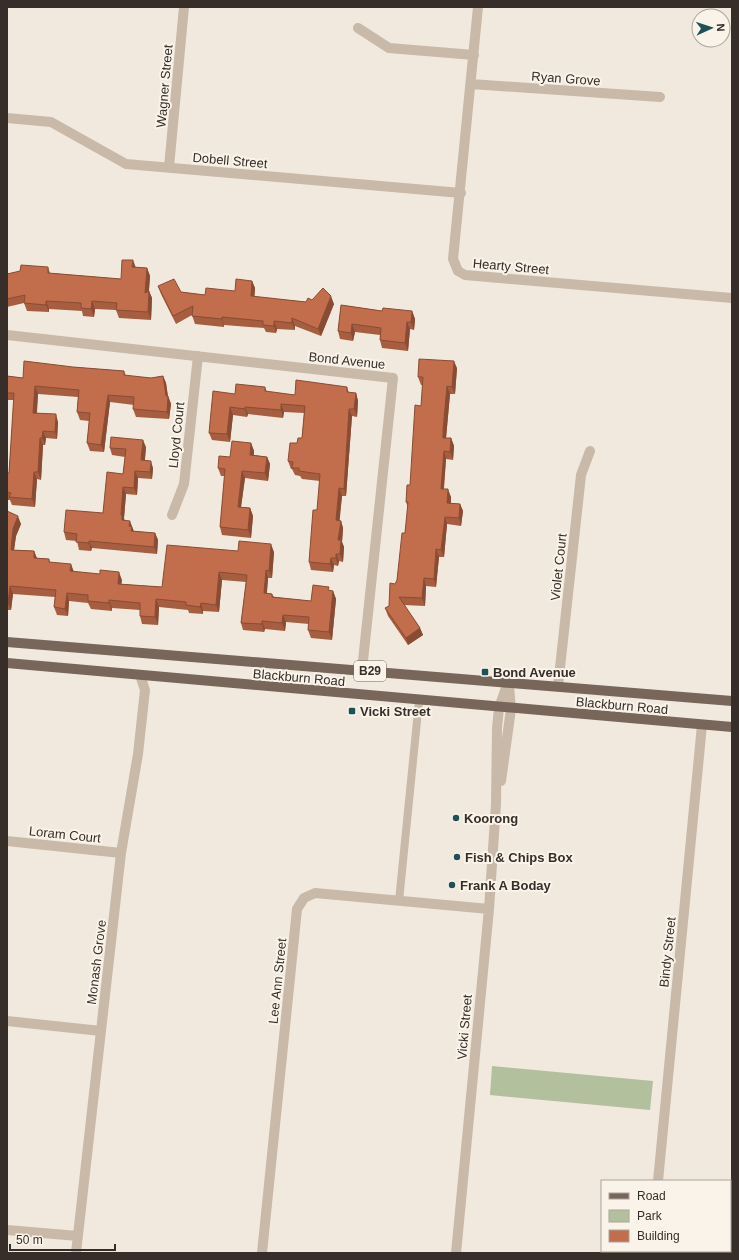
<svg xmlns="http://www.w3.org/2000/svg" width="739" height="1260" font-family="Arial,sans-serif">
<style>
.green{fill:#b3c09d}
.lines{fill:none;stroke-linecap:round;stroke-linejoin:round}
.service{stroke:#c9b9a9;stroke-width:8}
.minor{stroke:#c9b9a9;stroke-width:10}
.primary{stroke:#78665a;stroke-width:10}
.wall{fill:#a75e40}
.shaded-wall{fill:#884c34}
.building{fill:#c26d4b;stroke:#884c34}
.poi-dot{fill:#1f5157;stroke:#f9f3e9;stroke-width:1.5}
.labels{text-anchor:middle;stroke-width:4;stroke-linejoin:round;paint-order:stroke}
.shield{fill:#f9f3e9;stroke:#716963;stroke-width:1}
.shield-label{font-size:12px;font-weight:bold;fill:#372e29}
.street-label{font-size:13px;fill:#372e29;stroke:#f9f3e9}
.poi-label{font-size:13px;font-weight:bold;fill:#372e29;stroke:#f9f3e9;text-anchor:start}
</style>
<rect width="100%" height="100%" fill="#f1e9dd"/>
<path class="green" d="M492 1066 653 1081 650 1110 490 1095Z"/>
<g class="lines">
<path class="service" d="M399 901 419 701"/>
<path class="minor" d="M478 7 453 259 458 271 465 275 732 298
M358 28 389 48 474 55
M471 84 660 97
M7 118 51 122 126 164 461 193
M169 167 184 7
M7 335 393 378 362 670
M172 515 184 484 198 356
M558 686 581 475 590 451
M501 781 511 709 509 686
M7 841 121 853
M7 1021 101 1031
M658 1181 702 725
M7 1230 78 1236
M76 1253 121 853 138 754 145 690 140 675
M262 1253 297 909 304 898 315 893 489 909
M456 1253 489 909 496 804 497 728 499 708 508 682
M651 1253V1251"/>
<path class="primary" d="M7 642 732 701
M7 663 732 727"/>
</g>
<path class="wall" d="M48 267 50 273 121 279 135 267 147 268 150 276 149 291 152 298 151 320 119 318 116 310 95 309 94 317 83 316 82 311 49 309V312L27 311 24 303 7 307V274Z
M252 281 255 288 254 297 306 302 312 300 334 304 321 336 295 326V330L277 329 276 333 266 332 264 328 224 325V327L195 324 192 315 176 324 161 294 158 286 181 292 205 295 235 291Z
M341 305 382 311H412L415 319 414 330 410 329 408 351 382 348 380 340V335L355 332 353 341 340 339 338 331Z
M73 367 124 371 126 376 151 378 163 376 166 383 168 396 171 404 169 419 136 417 133 409 134 405 110 402 104 452 90 451 87 443 89 421 80 420 77 412 78 397 38 394 37 413 58 422 57 439 46 438 45 445H43L41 480 37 479 35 507 12 505 10 500H7V473H9L14 400H7V376L23 378Z
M457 368 455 394H450L446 438H451L454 446 453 460 446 459 444 489 451 497V503L460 504 463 511 461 526 447 524 444 557H439L436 587 426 586 425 606 404 605 420 628 423 635 408 645 388 616 385 608 389 606 397 580 405 533 408 508 406 502 410 485 421 406 423 385H421L418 377Z
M265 387 267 392 295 395 347 387 349 393H356L358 401 357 417 352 416 346 496H342L339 520 341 521 343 528 342 542 344 547 343 562 339 561 338 566 334 565 333 572 311 570 309 562 317 510 320 481 302 479 300 476 295 475 292 469H291L288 461 297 443 302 438 304 413 284 412 283 418 248 414 247 417 233 415 230 442 212 440 209 433 235 394Z
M251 443 254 451V455L267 457 270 464 268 481 245 478 241 507 250 508 253 516 251 538 222 535 220 527 225 476H221L218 468 230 457Z
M146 447 145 460 153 468 152 479 138 478 137 495 126 494 124 518V520L133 531 155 533 158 540 157 554 92 548 91 551 79 550 77 541 66 540 64 532 103 513 123 474 125 457 112 455 110 448Z
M7 511 21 524 16 536 14 550 34 551 37 558 49 559 50 562 73 572 122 580 121 584 162 587 238 551 274 552 272 578H268L267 593 272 594 274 597 311 601 330 591H333L336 599 332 640 311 638 308 630 309 624 286 622 285 631 265 629 264 632 243 630 241 623 246 582 222 580 219 612 203 611V614L189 613 188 610 159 607 158 625 142 624 140 616V610L112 608V611L91 609 88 603 69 601 68 616 57 615 54 607 55 597 13 594 11 610H7Z"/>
<path class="shaded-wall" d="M133 260 136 268 132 267Z
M147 268 150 276 148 301 145 293Z
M252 281 255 288 254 304 251 296Z
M149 291 152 298 151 320 148 312Z
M331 296 334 304 321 336 318 329Z
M46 301 49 309V312L46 305Z
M92 301 95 309 94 317 91 309Z
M412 311 415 319 414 330 411 322Z
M222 317 224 325V327L222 319Z
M292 318 295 326V330L292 323Z
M274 321 277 329 276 333 274 326Z
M407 322 410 329 408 351 405 343Z
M352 324 355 332 353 341 351 333Z
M454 361 457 368 455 394 452 387Z
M163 376 166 383 168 398V396L171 404 169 419 167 412 166 396Z
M35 386 38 394 36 420 33 413Z
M447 386 450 394 446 438H443Z
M356 393 358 401 357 417 354 409Z
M108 395 110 402 104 452 101 445Z
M281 404 284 412 283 418 281 410Z
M230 407 233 415 230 442 227 434Z
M245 407 248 414 247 417 245 409Z
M349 409 352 416 346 496 344 489Z
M56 414 58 422 57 439 55 432Z
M43 431 46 438 45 445 42 438Z
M40 438 43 445 41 480 38 472Z
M451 438 454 446 453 460 450 452Z
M143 440 146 447 144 467 141 460Z
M251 443 254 451 253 463 250 455Z
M444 451 446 459 443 496 441 489Z
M267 457 270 464 268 481 265 473Z
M151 461 153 468 152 479 150 472Z
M135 471 138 478 137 495 134 488Z
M242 471 245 478 240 514 238 507Z
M34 472 37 479 35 507 32 499Z
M123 487 126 494 124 518 125 522 122 520 121 515Z
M339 488 342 496 339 527 336 520Z
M448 489 451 497 450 510 447 503Z
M460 504 463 511 461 526 459 518Z
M250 508 253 516 251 538 248 530Z
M18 516 21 524 16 536 13 557 11 550 13 529Z
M445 517 447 524 444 557 441 550Z
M130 521 135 534 134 538 129 526Z
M341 521 343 528 342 542 344 547 343 562 340 554 338 540Z
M155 533 158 540 157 554 154 547Z
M89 541 92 548 91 551 89 543Z
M271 544 274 552 272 578 269 571Z
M436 549 439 557 436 587 434 579Z
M34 551 37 559 34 558Z
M336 554 339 561 338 566 336 558Z
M331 558 334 565 333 572 330 564Z
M71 564 74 572 70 571Z
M266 570 268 578 266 601 264 593Z
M119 572 122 580 120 592 118 584Z
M219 572 222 580 219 612 216 605Z
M424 578 426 586 425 606 422 598Z
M10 586 13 594 11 610 8 603Z
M333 591 336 599 332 640 329 632Z
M67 593 69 601 68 616 65 609Z
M156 599 159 607 158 625 155 617Z
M109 600 112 608V611L109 603Z
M201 603 203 611V614L200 607Z
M283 615 286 622 285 631 282 623Z
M262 621 265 629 264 632 262 624Z
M420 628 423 635 408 645 406 638Z"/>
<path class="building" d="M122 260H133L132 267 147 268 145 293 149 291 148 312 116 310 117 303 92 301 91 309 81 308V303L46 301V305L24 303 25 295 7 299V274L20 271 21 265 48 267V273L121 279Z
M174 279 181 292 205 295 206 288 235 291 236 279 252 281 251 296 306 302 308 298 312 300 323 288 331 296 318 329 292 318V323L274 321V326L263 325V321L222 317V319L192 316 193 306 173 316 158 286Z
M341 305 382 311 383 308 412 311 411 322H407L405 343 380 340 381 328 352 324 351 333 338 331Z
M419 359 454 361 452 387 447 386 443 430V438H451L450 452 444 451 441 489H448L447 503 460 504 459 518 445 517 441 550 436 549 434 579 424 578 422 598 399 597 420 628 406 638 385 608 389 606 390 583 395 584 397 580 402 533H405L408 502H406L407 485H410L415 405 421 406 423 377H418Z
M24 361 73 367 124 371V375L151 378 163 376 166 396H168L167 412 133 409 134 397 108 395 101 445 87 443 90 413 77 412 79 390 35 386 33 413 56 414 55 432 43 431 42 438H40L38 472H34L32 499 9 497 11 493 7 492V473H9L14 393H7V376L23 378Z
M296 380 347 387V392L356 393 354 409H349L344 489 339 488 336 520 341 521 338 540H341L340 554H336V558H331L330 564 309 562 313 510H317L320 474 299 471V468H292L293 462 288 461 290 443H297L298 438H302L305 406 281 404V410L245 407V409L230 407 227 434 209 433 213 391 235 394 236 384 265 387V391L295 395Z
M111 437 143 440 141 460 151 461 150 472 135 471 134 488 123 487 121 515H122V520L130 521 129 526 132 527 131 531 155 533 154 547 89 541V543L76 542 77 534 64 532 66 510 103 513 107 472 123 474 126 449 110 448Z
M232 441 251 443 250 455 267 457 265 473 242 471 238 507 250 508 248 530 220 527 225 469 218 468 219 456 230 457Z
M7 511 18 516 13 529 11 550 34 551V558L49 559V562L71 564 70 571 100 574V570L119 572 118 584 162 587 167 545 238 551 239 541 271 544 269 571 266 570 264 593 272 594V597L311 601 313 585 329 587 328 590 333 591 329 632 308 630 309 617 283 615 282 623 262 621V624L241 623 247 575 219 572 216 605 201 603 200 607 186 605V602L156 599 155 617 140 616V603L109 600V603L88 601V595L67 593 65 609 54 607 56 590 10 586 8 603H7Z"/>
<g class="poi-dot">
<rect x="481" y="668" width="8" height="8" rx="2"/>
<rect x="348" y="707" width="8" height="8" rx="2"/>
<circle cx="456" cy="818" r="4"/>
<circle cx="457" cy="857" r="4"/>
<circle cx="452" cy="885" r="4"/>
</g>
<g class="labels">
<rect class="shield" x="354" y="661" width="32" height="20" rx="3"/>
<g class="shield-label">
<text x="370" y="675">B29</text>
</g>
<g class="street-label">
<text transform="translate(566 78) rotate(4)" y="5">Ryan Grove</text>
<text transform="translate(164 86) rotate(-85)" y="5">Wagner Street</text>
<text transform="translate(230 160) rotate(5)" y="5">Dobell Street</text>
<text transform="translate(511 266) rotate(5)" y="5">Hearty Street</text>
<text transform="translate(347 360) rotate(6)" y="5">Bond Avenue</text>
<text transform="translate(176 435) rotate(-84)" y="5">Lloyd Court</text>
<text transform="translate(558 567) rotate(-84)" y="5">Violet Court</text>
<text transform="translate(299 677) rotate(5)" y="5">Blackburn Road</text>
<text transform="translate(622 705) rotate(5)" y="5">Blackburn Road</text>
<text transform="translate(65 834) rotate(6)" y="5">Loram Court</text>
<text transform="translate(667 952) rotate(-84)" y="5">Bindy Street</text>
<text transform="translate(96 962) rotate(-83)" y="5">Monash Grove</text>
<text transform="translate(277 981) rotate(-84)" y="5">Lee Ann Street</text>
<text transform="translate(464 1027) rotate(-85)" y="5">Vicki Street</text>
</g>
<g class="poi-label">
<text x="493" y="677">Bond Avenue</text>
<text x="360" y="716">Vicki Street</text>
<text x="464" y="823">Koorong</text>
<text x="465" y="862">Fish &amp; Chips Box</text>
<text x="460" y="890">Frank A Boday</text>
</g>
</g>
<rect width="739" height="1260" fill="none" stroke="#372e29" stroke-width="16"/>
<rect x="601" y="1180" width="130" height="72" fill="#f9f3e9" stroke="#aba49c"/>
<rect x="609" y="1193" width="20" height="6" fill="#78665a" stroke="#aba49c"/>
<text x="637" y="1200" font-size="12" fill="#372e29">Road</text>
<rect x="609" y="1210" width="20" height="12" fill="#b3c09d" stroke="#aba49c"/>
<text x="637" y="1220" font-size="12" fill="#372e29">Park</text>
<rect x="609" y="1230" width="20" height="12" fill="#c26d4b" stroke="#aba49c"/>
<text x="637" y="1240" font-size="12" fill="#372e29">Building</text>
<g transform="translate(711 28) rotate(87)"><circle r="19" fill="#f9f3e9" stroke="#aba49c"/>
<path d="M0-3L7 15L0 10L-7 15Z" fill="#1f5157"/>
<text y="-6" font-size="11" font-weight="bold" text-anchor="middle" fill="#372e29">N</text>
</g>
<path d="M10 1244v6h105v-6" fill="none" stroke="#372e29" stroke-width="2"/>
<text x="16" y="1244" font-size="12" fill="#372e29" stroke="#f9f3e9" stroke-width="3" paint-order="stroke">50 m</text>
</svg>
